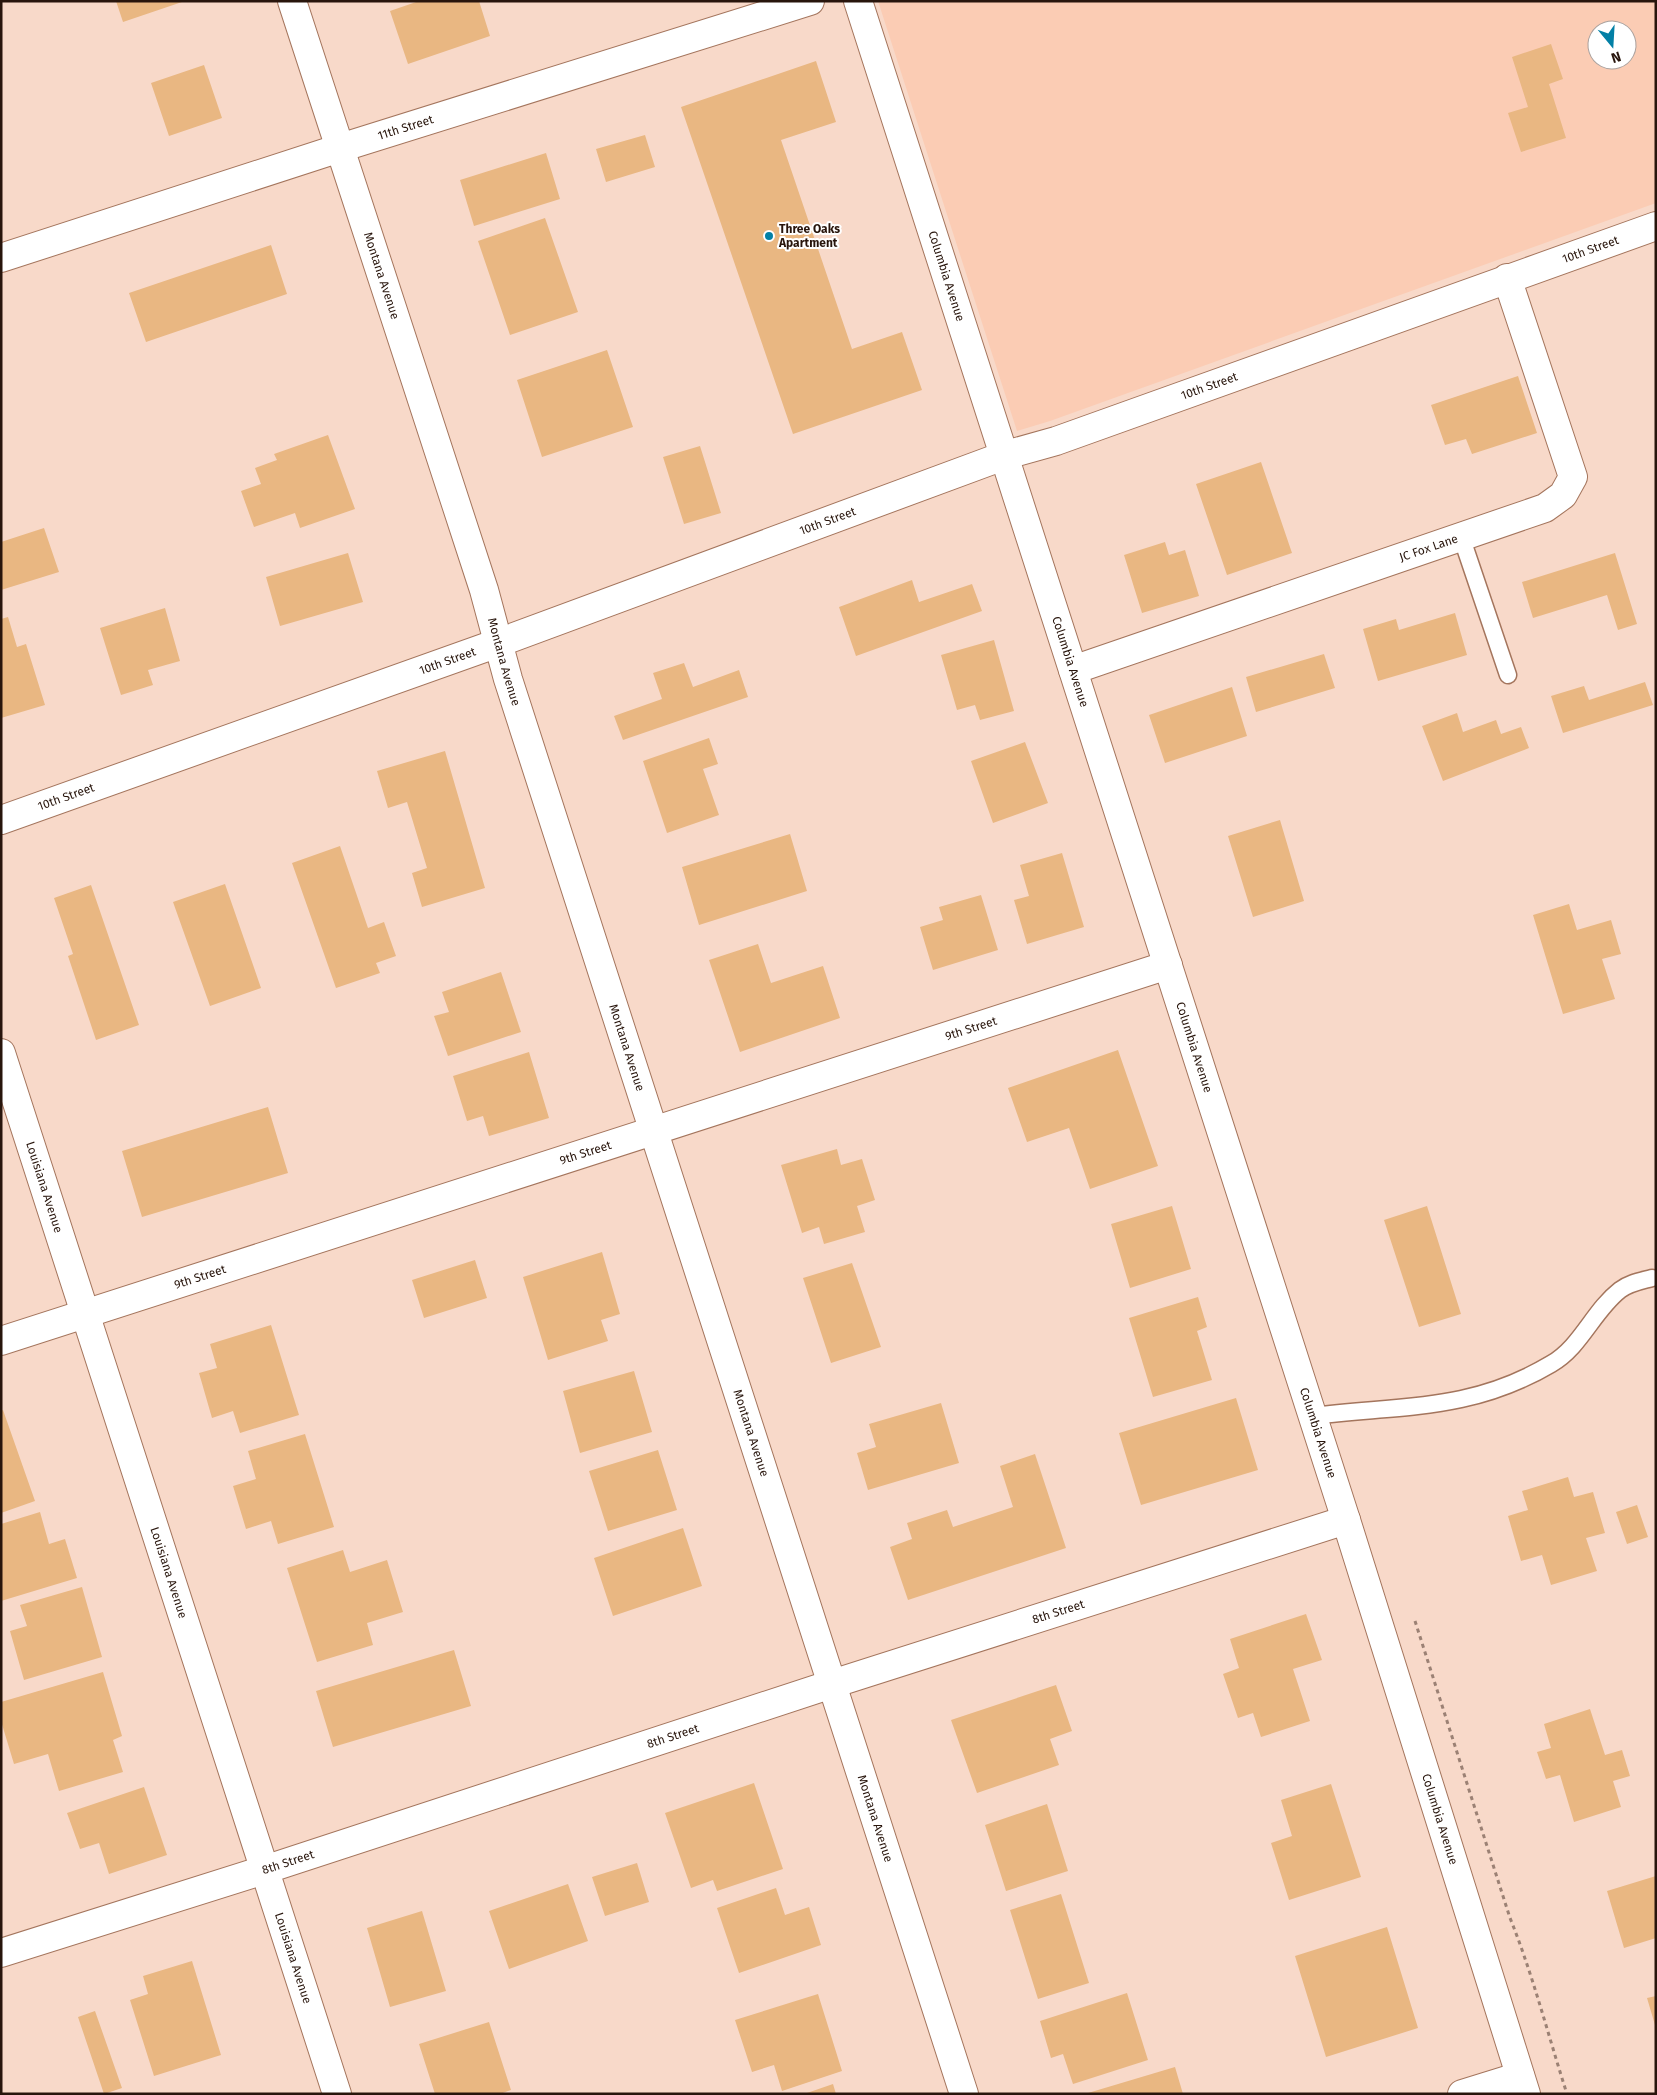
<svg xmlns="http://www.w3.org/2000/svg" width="1657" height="2095" font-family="'Fira Sans',sans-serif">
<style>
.built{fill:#fbccb4;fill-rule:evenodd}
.building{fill:#e9b782}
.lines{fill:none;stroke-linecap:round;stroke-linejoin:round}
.service-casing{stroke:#a4755d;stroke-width:19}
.minor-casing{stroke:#a4755d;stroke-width:30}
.tertiary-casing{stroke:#a4755d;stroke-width:30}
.path{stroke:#9b8174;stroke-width:3;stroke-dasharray:4 4;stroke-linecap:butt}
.service{stroke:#fff;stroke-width:16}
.minor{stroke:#fff;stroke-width:28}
.tertiary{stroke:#fff;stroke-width:28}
.poi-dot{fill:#0380a6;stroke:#fff;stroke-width:2}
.labels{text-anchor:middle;stroke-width:4;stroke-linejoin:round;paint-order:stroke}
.street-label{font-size:12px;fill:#28150c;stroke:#fff}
.poi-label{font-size:12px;font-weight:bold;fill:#28150c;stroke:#fff;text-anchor:start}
</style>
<rect width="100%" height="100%" fill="#f8d9c9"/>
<path class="built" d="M878 1H1656V203L1050 421 1017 431ZM1597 30H1627V60H1597Z"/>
<path class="building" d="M116 1H182V2L123 22Z
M419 1H479L490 36 408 64 390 11Z
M1551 44 1563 79 1549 84 1566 138 1521 152 1508 113 1528 107 1512 57Z
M816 61 836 122 781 140 852 349 902 332 922 390 793 434 681 107Z
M204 65 222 118 169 136 151 83Z
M645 135 655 167 606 182 596 149Z
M546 153 560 199 474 226 460 180Z
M545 218 578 312 510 335 478 241Z
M271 245 287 294 146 342 129 293Z
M607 350 633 427 542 457 517 380Z
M1518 376 1537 433 1472 454 1466 439 1445 445 1431 405Z
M328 435 355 509 300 528 295 513 254 527 241 491 261 484 255 468 277 460 274 454Z
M700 446 721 513 684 524 663 457Z
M1261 462 1292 553 1227 575 1196 484Z
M44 528 59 572 1 590V542Z
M1165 542 1169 555 1185 550 1199 596 1142 613 1124 555Z
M348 553 363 602 280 626 266 577Z
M1615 553 1637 624 1618 630 1607 595 1533 618 1522 582Z
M912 580 919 602 972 584 982 611 856 656 839 607Z
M165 608 180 661 148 670 153 685 121 695 100 628Z
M1455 613 1467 655 1378 681 1363 629 1396 619 1399 630Z
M8 617 17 647 26 644 45 705 1 718V619Z
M994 640 1014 711 980 720 975 705 957 710 941 655Z
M1324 654 1335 688 1256 712 1246 677Z
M684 663 693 687 739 670 748 697 623 740 614 716 662 699 653 673Z
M1645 682 1653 705 1563 733 1551 696 1584 686 1589 700Z
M1232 687 1247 736 1165 763 1149 715Z
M1457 713 1463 732 1496 720 1501 734 1521 727 1529 748 1443 781 1422 726Z
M709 738 718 764 703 769 719 815 667 833 643 761Z
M1025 742 1048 803 993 823 971 761Z
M445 751 485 888 422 907 412 873 427 868 407 802 388 808 377 771Z
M1280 820 1304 901 1253 917 1228 836Z
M790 834 807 891 699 925 682 867Z
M340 846 368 928 384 922 396 956 376 963 380 973 336 988 292 863Z
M1062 853 1084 927 1027 944 1014 900 1029 896 1020 865Z
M225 884 261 988 210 1006 173 902Z
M91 885 139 1025 96 1040 68 956 73 954 54 898Z
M981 895 998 950 933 970 920 927 943 920 939 907Z
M1569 904 1577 930 1611 920 1621 954 1602 959 1615 999 1563 1014 1533 915Z
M758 944 771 983 823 966 840 1018 740 1052 709 960Z
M501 972 521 1032 448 1056 434 1016 449 1012 442 992Z
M1118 1050 1158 1166 1090 1189 1069 1128 1027 1142 1008 1088Z
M529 1052 549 1118 489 1136 483 1116 467 1121 453 1076Z
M268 1107 288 1173 142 1217 122 1151Z
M837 1149 841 1165 862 1159 875 1200 857 1206 865 1232 824 1244 819 1227 802 1233 781 1165Z
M1172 1206 1191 1269 1130 1288 1111 1224Z
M1427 1206 1461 1314 1419 1327 1384 1220Z
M602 1252 620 1314 601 1320 608 1341 548 1360 523 1277Z
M475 1260 487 1298 424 1318 412 1280Z
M852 1263 881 1347 831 1363 803 1278Z
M1198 1297 1207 1327 1197 1331 1212 1380 1153 1397 1129 1318Z
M271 1325 299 1415 240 1433 233 1411 212 1418 199 1373 217 1368 210 1344Z
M634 1371 652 1432 580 1453 563 1391Z
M1236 1398 1258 1470 1141 1505 1119 1433Z
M941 1403 959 1463 868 1490 857 1453 876 1447 869 1424Z
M3 1410 35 1501 1 1513V1411Z
M305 1434 334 1527 278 1544 271 1521 246 1529 233 1486 256 1479 248 1451Z
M658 1450 677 1510 608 1531 589 1471Z
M1035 1454 1066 1548 908 1600 890 1547 912 1539 907 1523 947 1510 953 1527 1013 1507 1000 1466Z
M1568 1477 1574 1497 1593 1492 1605 1533 1586 1538 1597 1571 1551 1585 1542 1555 1521 1561 1508 1516 1528 1510 1522 1491Z
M1637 1505 1648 1537 1627 1544 1616 1512Z
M40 1512 49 1544 65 1539 77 1578 1 1601V1524Z
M683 1528 702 1586 613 1616 594 1558Z
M343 1550 350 1572 387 1560 403 1612 367 1623 373 1645 317 1662 287 1568Z
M82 1587 102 1657 24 1680 10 1631 27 1626 20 1605Z
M1306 1614 1322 1660 1293 1669 1310 1721 1261 1737 1253 1713 1238 1718 1223 1674 1239 1668 1230 1639Z
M454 1650 471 1706 333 1747 316 1691Z
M103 1672 122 1736 113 1740 123 1772 59 1791 48 1754 14 1764 1 1721V1702Z
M1056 1685 1072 1731 1050 1739 1059 1765 977 1793 951 1720Z
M1590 1709 1605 1755 1622 1750 1630 1776 1613 1781 1621 1807 1574 1822 1560 1775 1546 1779 1537 1752 1551 1748 1544 1724Z
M754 1783 783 1869 717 1891 713 1880 691 1888 665 1813Z
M1331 1784 1361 1877 1289 1900 1271 1843 1292 1836 1281 1800Z
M144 1787 167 1855 109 1874 99 1843 80 1849 67 1813Z
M1047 1804 1068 1871 1006 1891 985 1825Z
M637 1863 649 1902 605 1916 592 1877Z
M1656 1876V1938L1624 1948 1607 1891Z
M568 1884 588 1941 509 1969 489 1911Z
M776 1888 785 1915 809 1907 821 1945 739 1973 717 1908Z
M1061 1894 1089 1983 1038 1999 1010 1910Z
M422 1911 446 1991 390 2007 367 1928Z
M1387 1927 1418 2028 1326 2057 1295 1956Z
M192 1961 221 2055 154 2076 130 2000 148 1994 143 1976Z
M1127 1993 1148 2060 1073 2084 1063 2054 1051 2058 1040 2021Z
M818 1994 842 2071 782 2091 774 2065 752 2072 735 2020Z
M1656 1996V2025H1655L1647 1998Z
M95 2011 122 2088 104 2094 78 2017Z
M489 2022 511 2090 500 2094H435L419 2044Z
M1175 2067 1183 2094H1088V2093Z
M833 2084 836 2094H807V2093Z"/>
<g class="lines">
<defs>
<path id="service" d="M1461 536 1508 675
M1313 1416C1400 1405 1470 1412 1551 1364 1581 1347 1593 1311 1620 1290 1629 1283 1641 1281 1652 1278"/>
<g id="minor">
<path id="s1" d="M292 1 484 590 508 679 964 2094"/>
<path id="s2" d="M1 258 340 148 810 1"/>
<path id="s3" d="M1073 670 1545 508 1563 495 1573 477 1507 278"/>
<path id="s4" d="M1 1053 337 2094"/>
<path id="s5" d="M1 1341 1168 965"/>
<path id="s6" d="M1 1953 264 1870 832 1684 1346 1520"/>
<path d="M1462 2094 1520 2076"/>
</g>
<g id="tertiary">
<path id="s7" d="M858 1 1346 1520 1526 2094"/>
<path id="s8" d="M1 820 498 643 1006 455 1056 441 1656 226"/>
</g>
</defs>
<use href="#service" class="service-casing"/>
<use href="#minor" class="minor-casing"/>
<use href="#tertiary" class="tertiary-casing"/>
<path class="path" d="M1415 1621 1510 1918C1533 1975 1548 2035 1567 2094"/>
<use href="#service" class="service"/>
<use href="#minor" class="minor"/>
<use href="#tertiary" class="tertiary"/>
</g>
<circle class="poi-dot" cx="769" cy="236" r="5"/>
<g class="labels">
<g class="street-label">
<text dy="4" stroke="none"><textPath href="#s2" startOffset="425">11th Street</textPath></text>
<text dy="4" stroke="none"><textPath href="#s8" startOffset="1689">10th Street</textPath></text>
<text dy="4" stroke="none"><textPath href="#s7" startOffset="289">Columbia Avenue</textPath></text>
<text dy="4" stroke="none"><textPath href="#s1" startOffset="289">Montana Avenue</textPath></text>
<text dy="4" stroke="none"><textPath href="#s8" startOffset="1284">10th Street</textPath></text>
<text dy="4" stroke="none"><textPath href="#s8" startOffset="879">10th Street</textPath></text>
<text dy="4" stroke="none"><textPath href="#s3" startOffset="376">JC Fox Lane</textPath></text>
<text dy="4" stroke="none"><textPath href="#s8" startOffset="474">10th Street</textPath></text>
<text dy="4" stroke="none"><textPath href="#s7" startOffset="694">Columbia Avenue</textPath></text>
<text dy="4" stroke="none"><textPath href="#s1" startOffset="694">Montana Avenue</textPath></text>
<text dy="4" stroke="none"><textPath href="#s8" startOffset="69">10th Street</textPath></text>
<text dy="4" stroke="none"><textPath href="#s5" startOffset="1019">9th Street</textPath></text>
<text dy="4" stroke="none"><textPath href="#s7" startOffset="1099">Columbia Avenue</textPath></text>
<text dy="4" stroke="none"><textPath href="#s1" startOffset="1099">Montana Avenue</textPath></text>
<text dy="4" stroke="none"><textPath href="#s5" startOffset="614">9th Street</textPath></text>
<text dy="4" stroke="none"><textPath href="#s4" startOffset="141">Louisiana Avenue</textPath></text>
<text dy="4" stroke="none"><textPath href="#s5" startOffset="209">9th Street</textPath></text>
<text dy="4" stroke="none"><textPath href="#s7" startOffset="1504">Columbia Avenue</textPath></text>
<text dy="4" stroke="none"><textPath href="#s1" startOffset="1504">Montana Avenue</textPath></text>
<text dy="4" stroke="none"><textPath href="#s4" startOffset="546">Louisiana Avenue</textPath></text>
<text dy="4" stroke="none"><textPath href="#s6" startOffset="1111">8th Street</textPath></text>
<text dy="4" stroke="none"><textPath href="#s6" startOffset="706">8th Street</textPath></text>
<text dy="4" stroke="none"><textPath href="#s1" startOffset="1909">Montana Avenue</textPath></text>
<text dy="4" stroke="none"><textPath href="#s7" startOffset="1909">Columbia Avenue</textPath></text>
<text dy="4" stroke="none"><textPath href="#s6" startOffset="301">8th Street</textPath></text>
<text dy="4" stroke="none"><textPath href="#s4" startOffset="951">Louisiana Avenue</textPath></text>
</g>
<g class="poi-label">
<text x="779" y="233">Three Oaks<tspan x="779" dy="14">Apartment</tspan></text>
</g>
</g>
<rect width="1657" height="2095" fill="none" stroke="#28150c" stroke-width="5"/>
<g transform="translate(1612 45) rotate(162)"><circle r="24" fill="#ffffff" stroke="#a9a19e"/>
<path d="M0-4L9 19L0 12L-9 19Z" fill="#0380a6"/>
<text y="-8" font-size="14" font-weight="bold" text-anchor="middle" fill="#28150c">N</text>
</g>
</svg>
